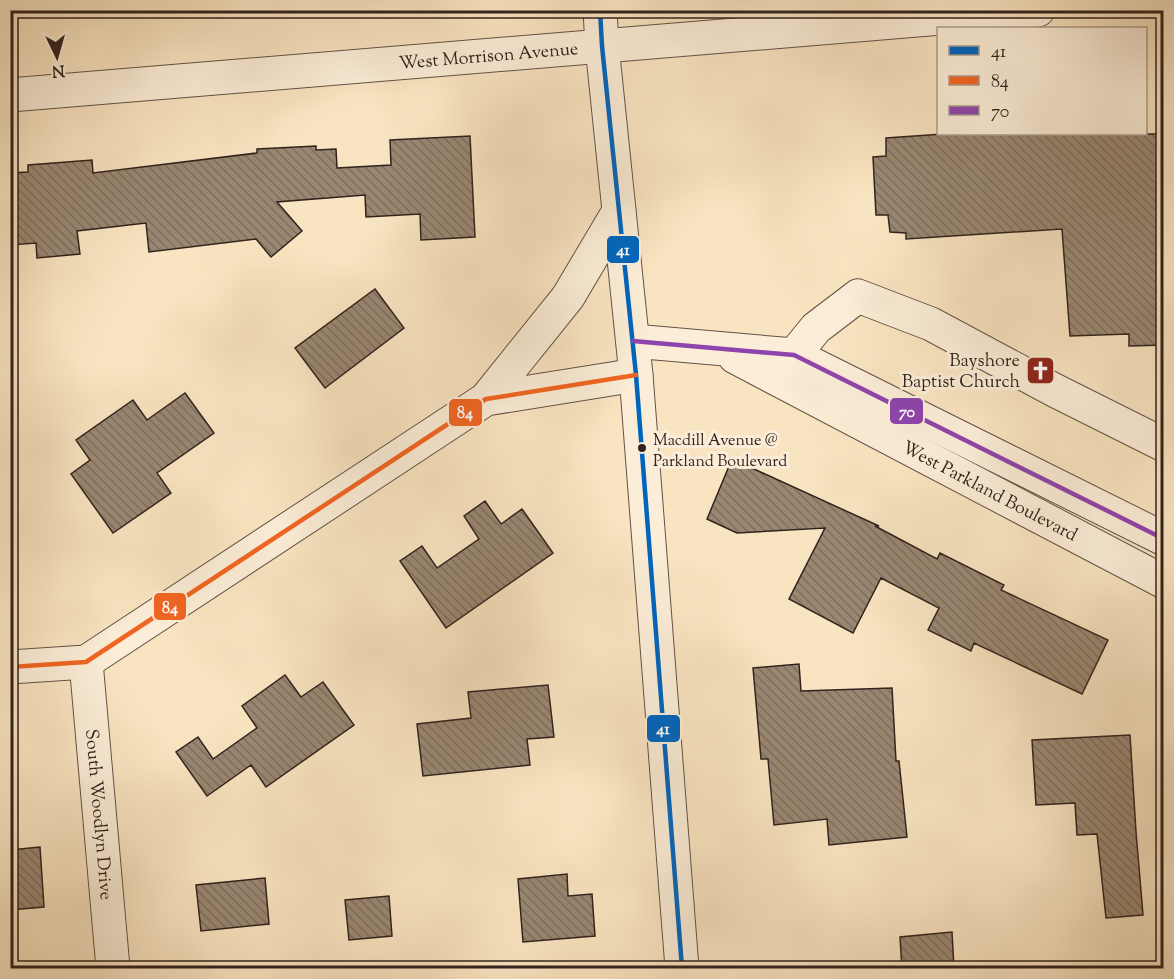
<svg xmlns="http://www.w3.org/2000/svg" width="1174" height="979" font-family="'Sorts Mill Goudy',serif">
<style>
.building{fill:url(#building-back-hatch);stroke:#31221d;stroke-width:1.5}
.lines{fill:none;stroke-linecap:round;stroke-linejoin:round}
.minor-casing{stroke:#635246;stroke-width:35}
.minor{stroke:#fbedd7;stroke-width:33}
.bus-1-casing{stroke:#fbedd7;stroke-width:9}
.bus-2-casing{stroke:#fbedd7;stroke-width:9}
.bus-3-casing{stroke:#fbedd7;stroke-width:9}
.bus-1{stroke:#0065bd;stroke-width:4.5}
.bus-2{stroke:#f26522;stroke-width:4.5}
.bus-3{stroke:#8e44ad;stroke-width:4.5}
.bus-dot{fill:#31221d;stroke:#fbedd7;stroke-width:2}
.labels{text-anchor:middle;stroke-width:6;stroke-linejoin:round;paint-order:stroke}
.bus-label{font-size:16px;fill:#31221d;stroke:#fbedd7;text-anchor:start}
.street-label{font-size:18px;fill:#31221d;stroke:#fbedd7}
.poi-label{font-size:18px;fill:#31221d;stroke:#fbedd7;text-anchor:end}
.line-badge{stroke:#fbedd7;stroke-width:2}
.badge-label{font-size:16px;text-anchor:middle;font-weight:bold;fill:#fff}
</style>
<defs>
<pattern id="building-back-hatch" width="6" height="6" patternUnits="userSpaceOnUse" patternTransform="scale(1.5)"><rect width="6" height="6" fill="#998772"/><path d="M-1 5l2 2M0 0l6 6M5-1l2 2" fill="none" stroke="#7d6e5d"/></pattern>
</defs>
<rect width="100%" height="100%" fill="#f9e4c1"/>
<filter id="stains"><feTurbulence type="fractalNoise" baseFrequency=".00333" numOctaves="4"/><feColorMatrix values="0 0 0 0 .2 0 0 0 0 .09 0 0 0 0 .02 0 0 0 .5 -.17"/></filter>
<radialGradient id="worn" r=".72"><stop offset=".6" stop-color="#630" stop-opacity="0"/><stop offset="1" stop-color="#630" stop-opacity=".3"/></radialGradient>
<path class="building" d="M943 134H1164V345L1129 346V334L1070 336 1062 229 906 239V233L890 232 888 215H876L873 157 886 156V138Z
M470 136 475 237 421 240 420 214 366 217 365 195 277 202 302 231 271 257 256 239 149 252 146 223 77 231 80 254 37 258 36 243 10 245V173L28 172V165L92 160 93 173 257 153V149L316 146V150L336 149 337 168 391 165 390 140Z
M375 289 404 328 325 388 295 348Z
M185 393 214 433 157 473 171 493 113 533 71 474 90 460 76 440 133 400 147 420Z
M732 459 879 526H875L937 559 940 553 1004 585 1001 590 1108 640 1082 694 974 643 971 651 928 630 939 608 881 578 853 633 789 599 825 528 737 533 707 519Z
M485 501 501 524 522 509 553 553 446 628 400 561 422 546 437 568 479 539 464 516Z
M799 664 801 691 892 688 896 761H899L907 837 829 845 827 819 774 825 768 759H761L753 668Z
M285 675 301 697 323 682 354 725 266 787 251 765 207 796 176 752 198 737 213 759 257 728 242 706Z
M548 685 554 737 527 739 530 765 423 776 417 724 471 718 468 692Z
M1130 735 1136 832 1143 915 1106 918 1097 834 1077 835 1075 803 1036 805 1032 740Z
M40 847 44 907 10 910V850Z
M567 874 568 896 592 894 595 936 523 942 518 879Z
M265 878 269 924 201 931 196 885Z
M389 896 392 936 349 940 345 900Z
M952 932 954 969H902L900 937Z"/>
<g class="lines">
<defs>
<g id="minor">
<path d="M600 10 602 46 636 375 682 968"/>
<path id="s1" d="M10 95 1038 10"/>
<path d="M633 341 794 355 1164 539"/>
<path d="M794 355 816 328 858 296 931 324 1056 391 1164 445"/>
<path id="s2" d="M735 357 1164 582"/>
<path d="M486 399 568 297 619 211"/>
<path id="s3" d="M86 662 113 968"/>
<path d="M10 667 86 662 486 399 636 375"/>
</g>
</defs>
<use href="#minor" class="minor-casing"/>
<use href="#minor" class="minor"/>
<defs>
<path id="bus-1" d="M600 10 602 46 636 375 682 968"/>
<path id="bus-2" d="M10 667 86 662 486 399 636 375"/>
<path id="bus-3" d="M633 341 794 355 1164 539"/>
</defs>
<use href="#bus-1" class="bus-1-casing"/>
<use href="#bus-2" class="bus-2-casing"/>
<use href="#bus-3" class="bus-3-casing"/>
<use href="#bus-1" class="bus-1"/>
<use href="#bus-2" class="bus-2"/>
<use href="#bus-3" class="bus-3"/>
</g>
<defs>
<symbol id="church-square" viewBox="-11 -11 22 22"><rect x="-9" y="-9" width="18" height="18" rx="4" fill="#8f2418" stroke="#fbedd7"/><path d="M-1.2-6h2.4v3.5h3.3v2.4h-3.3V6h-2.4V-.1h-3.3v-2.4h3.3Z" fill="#fff"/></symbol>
</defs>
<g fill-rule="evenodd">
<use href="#church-square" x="1024" y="354" width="33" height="33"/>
</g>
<circle class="bus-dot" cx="642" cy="448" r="5"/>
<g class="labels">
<g class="bus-label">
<text x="653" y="445">Macdill Avenue @<tspan x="653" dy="21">Parkland Boulevard</tspan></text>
</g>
<g class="street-label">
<text dy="6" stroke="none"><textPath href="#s1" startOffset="480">West Morrison Avenue</textPath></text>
<text dy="6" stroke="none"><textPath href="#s2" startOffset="288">West Parkland Boulevard</textPath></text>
<text dy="6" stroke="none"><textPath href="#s3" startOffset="153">South Woodlyn Drive</textPath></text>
</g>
<g class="poi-label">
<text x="1020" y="366">Bayshore<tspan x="1020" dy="21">Baptist Church</tspan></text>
</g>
</g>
<g class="line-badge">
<rect x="606" y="235" width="34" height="29" rx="6" fill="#0065bd"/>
<rect x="889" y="397" width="35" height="28" rx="6" fill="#8e44ad"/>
<rect x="448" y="398" width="35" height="29" rx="6" fill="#f26522"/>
<rect x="153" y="592" width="34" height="29" rx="6" fill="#f26522"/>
<rect x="646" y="714" width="35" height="29" rx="6" fill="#0065bd"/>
</g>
<g class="badge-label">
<text x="623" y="255">41</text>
<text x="907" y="417">70</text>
<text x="465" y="418">84</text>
<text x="170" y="613">84</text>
<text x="663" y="734">41</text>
</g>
<rect width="1174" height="979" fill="none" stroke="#f9e4c1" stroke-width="36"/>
<rect x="12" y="12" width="1150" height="955" fill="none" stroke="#31221d" stroke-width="3"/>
<rect x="18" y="18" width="1138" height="943" fill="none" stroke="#31221d" stroke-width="1.5"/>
<rect x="937" y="27" width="210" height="108" fill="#fbedd7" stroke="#aa9c8d" stroke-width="1.5"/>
<rect x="949" y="46" width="30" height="9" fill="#0065bd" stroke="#aa9c8d" stroke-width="1.5"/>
<text x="991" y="57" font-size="18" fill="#31221d">41</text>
<rect x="949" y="76" width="30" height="9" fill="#f26522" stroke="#aa9c8d" stroke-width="1.5"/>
<text x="991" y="87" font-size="18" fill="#31221d">84</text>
<rect x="949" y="106" width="30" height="9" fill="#8e44ad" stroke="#aa9c8d" stroke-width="1.5"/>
<text x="991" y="117" font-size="18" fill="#31221d">70</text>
<g transform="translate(57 57) rotate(175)" stroke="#fbedd7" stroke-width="4.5" paint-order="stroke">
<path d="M0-4.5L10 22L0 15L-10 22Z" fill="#31221d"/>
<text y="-9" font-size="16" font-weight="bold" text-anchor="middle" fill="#31221d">N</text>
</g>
<rect width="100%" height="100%" filter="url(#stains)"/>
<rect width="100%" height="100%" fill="url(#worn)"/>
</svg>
